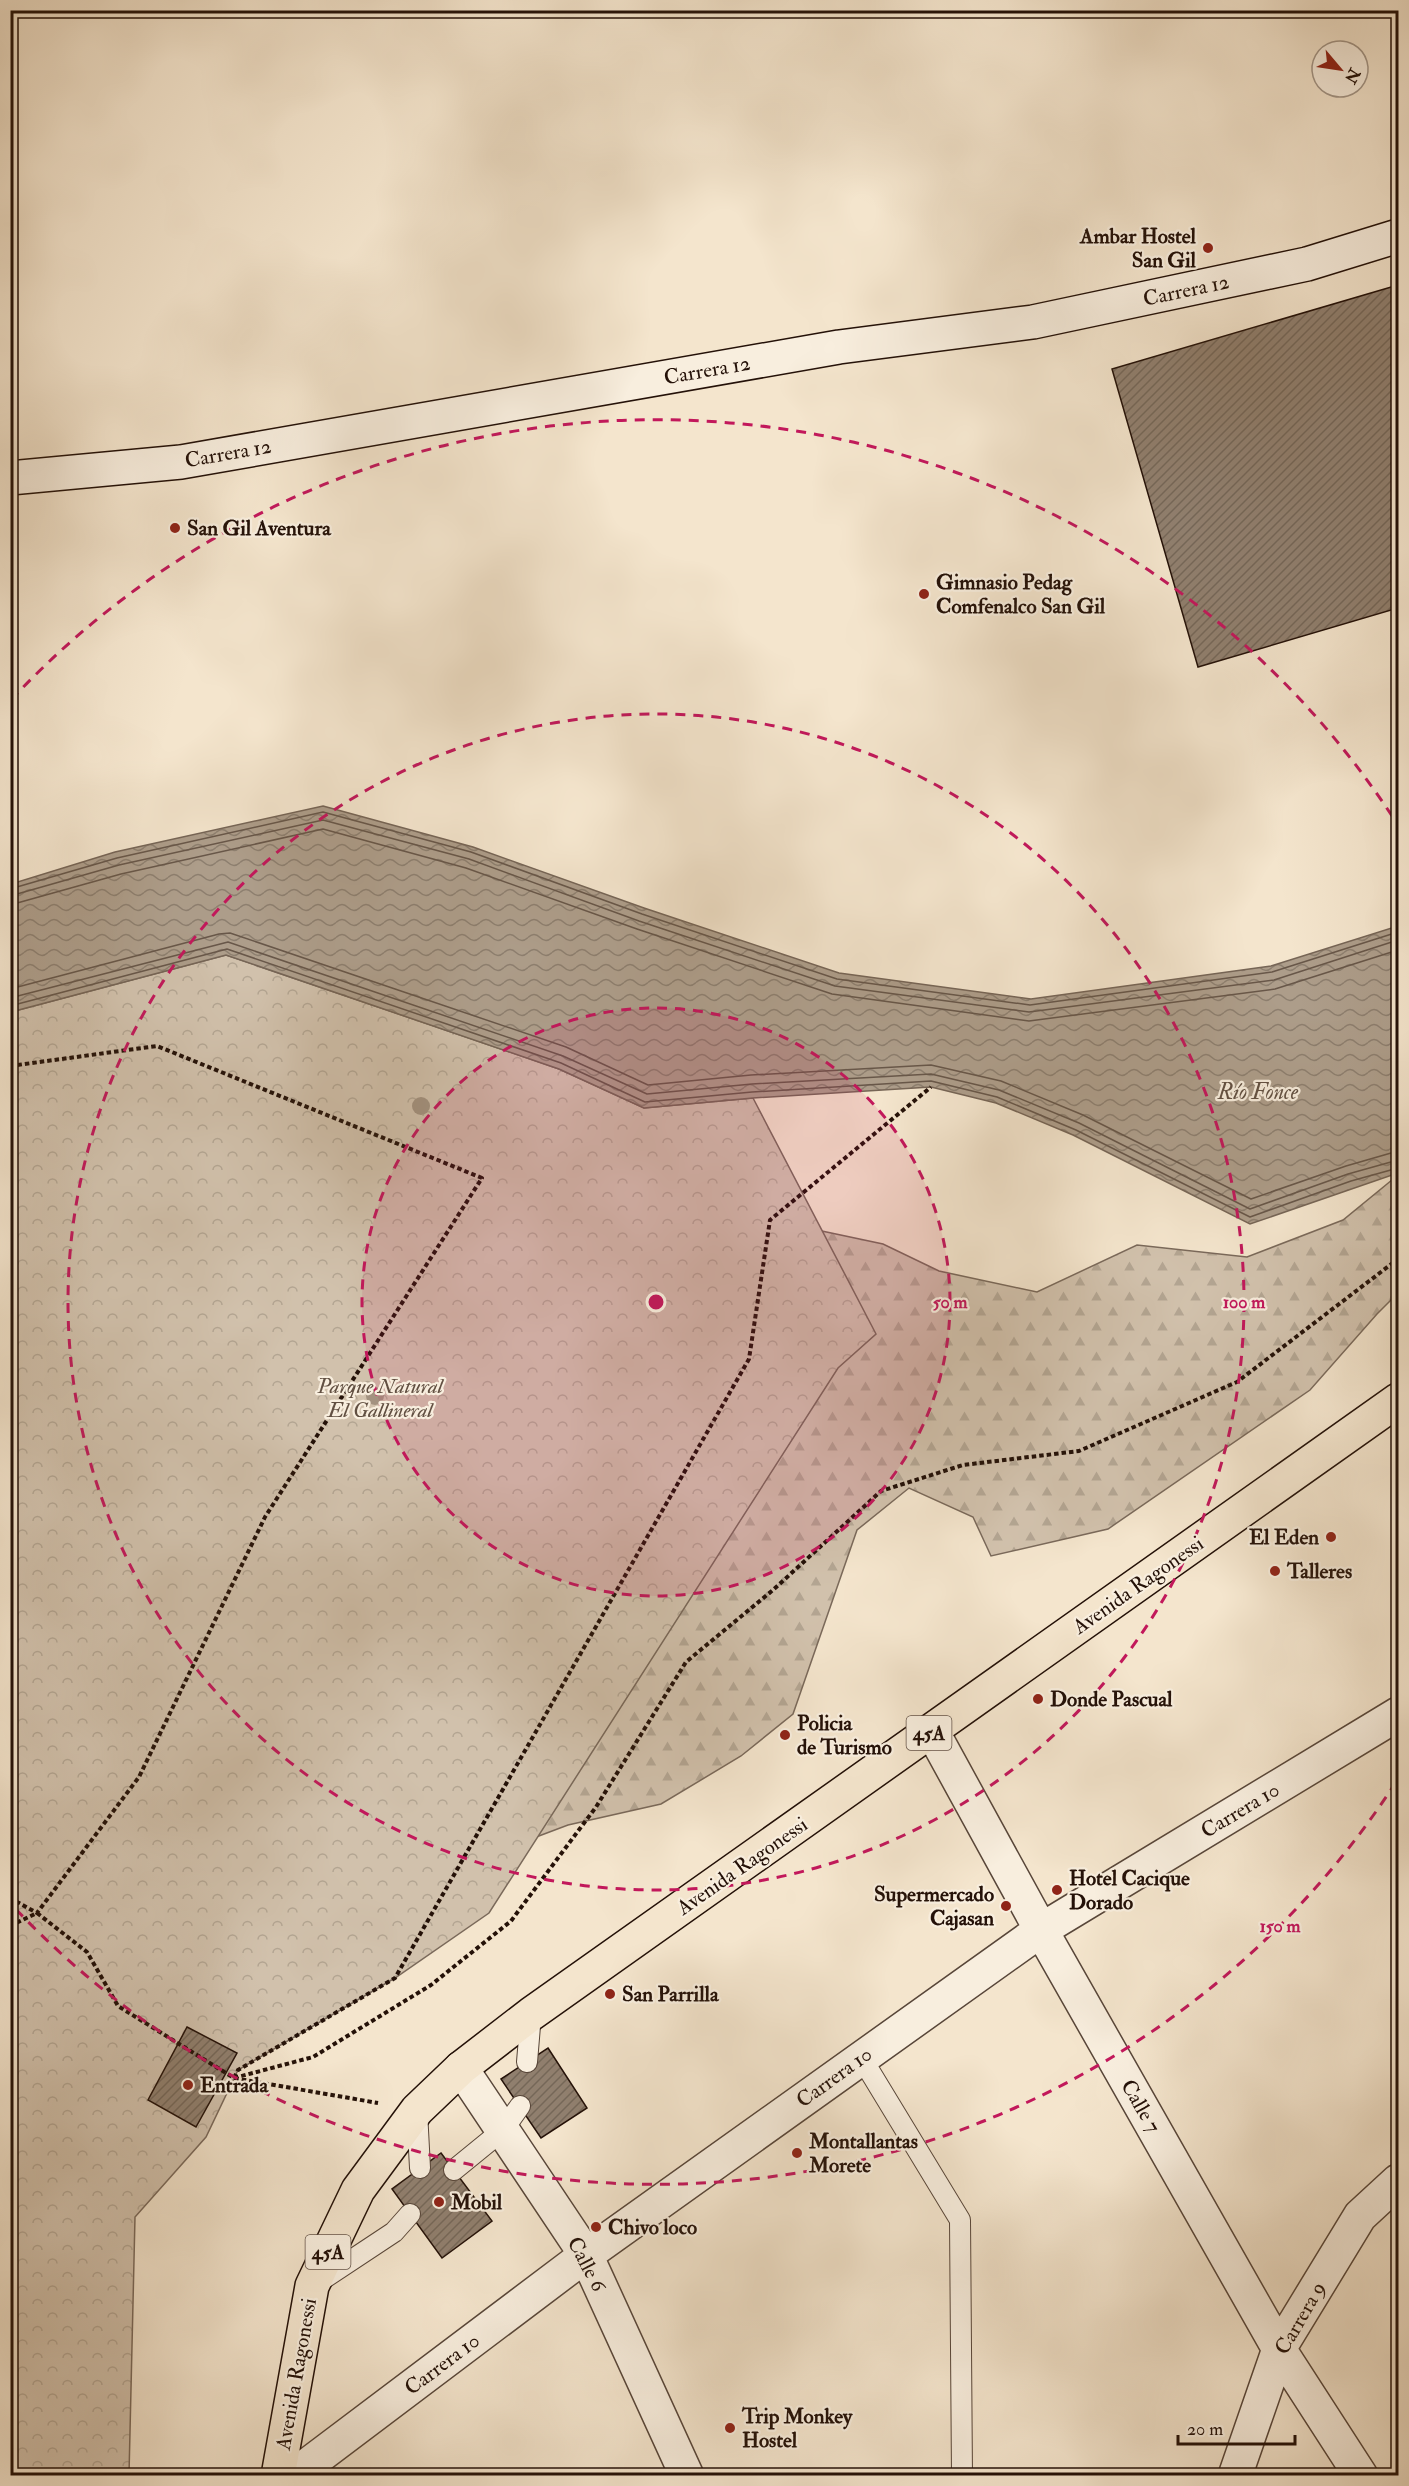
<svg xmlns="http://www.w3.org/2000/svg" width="1409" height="2486" font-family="'IM FELL Double Pica',serif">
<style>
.forest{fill:url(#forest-firs);stroke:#7a695a;stroke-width:1.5}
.park{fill:url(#park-crowns);stroke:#7a695a;stroke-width:1.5}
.water{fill:url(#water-waves);stroke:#766556;stroke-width:1.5}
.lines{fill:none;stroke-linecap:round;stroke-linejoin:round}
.shore{stroke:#685749;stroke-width:1.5}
.building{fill:url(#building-hatch);stroke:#241108;stroke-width:1.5}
.lane-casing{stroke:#584639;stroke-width:22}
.street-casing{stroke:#584639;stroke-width:36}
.secondary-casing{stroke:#241108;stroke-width:36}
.highway-casing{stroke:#241108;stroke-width:36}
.path{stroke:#241108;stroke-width:4;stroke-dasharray:4.5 3;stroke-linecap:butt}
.lane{stroke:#f8eede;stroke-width:20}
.street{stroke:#f8eede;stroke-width:33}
.secondary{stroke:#f8eede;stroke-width:33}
.highway{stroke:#f4e5cd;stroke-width:33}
.tree{fill:#a39280}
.ring{fill:none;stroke:#c2185b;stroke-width:3;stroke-dasharray:10 8}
.poi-dot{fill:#8f2418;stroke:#f8eede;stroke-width:2}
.labels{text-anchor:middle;stroke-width:4.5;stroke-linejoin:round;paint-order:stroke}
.shield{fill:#f8eede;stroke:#645348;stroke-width:1.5}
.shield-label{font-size:20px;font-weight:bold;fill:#241108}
.poi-label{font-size:21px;font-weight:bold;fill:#241108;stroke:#f8eede;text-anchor:start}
.street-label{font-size:21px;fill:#241108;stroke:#f8eede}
.park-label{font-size:21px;font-style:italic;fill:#614f41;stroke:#f8eede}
.water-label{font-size:22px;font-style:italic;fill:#625042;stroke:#f8eede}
.centre{fill:#c2185b;stroke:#f8eede;stroke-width:3}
.ring-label{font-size:18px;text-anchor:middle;font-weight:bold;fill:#c2185b;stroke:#f8eede;stroke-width:4.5;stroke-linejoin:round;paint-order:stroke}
</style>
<defs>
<pattern id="forest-firs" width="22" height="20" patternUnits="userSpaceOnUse" patternTransform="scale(1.5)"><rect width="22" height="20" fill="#d1c1ac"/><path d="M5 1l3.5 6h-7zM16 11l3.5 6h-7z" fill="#b3a592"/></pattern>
<pattern id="park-crowns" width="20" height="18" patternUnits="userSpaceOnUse" patternTransform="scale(1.5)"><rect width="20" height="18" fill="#d1c1ac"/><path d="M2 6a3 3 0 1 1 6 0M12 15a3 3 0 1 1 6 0" fill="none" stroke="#b3a592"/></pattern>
<pattern id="water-waves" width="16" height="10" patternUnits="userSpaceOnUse" patternTransform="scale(1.5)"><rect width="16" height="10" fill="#ad9d8a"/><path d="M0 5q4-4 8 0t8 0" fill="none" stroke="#8d7f6f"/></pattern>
<pattern id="building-hatch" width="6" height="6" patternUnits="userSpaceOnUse" patternTransform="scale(1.5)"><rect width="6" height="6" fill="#907f6e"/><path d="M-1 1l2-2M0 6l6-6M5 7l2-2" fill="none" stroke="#756758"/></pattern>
</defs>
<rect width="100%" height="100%" fill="#f4e5cd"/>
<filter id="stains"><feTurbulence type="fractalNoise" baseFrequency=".00333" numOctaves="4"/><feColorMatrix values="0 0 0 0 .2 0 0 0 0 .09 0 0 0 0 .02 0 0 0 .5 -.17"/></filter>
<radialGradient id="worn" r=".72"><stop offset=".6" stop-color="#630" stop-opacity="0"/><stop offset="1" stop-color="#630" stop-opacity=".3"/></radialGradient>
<path class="forest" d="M11 1040 770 1220 883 1244 939 1271 1037 1292 1137 1245 1247 1257 1343 1220 1398 1175V1293L1377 1314 1310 1390 1108 1529 991 1556 973 1517 909 1488 857 1530 793 1714 741 1756 661 1804 568 1825 507 1848 188 1995 11 2476Z"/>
<path class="park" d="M226 955 559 1069 644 1108 753 1098 876 1334 838 1368 489 1913 395 1978 238 2070 206 2137 135 2217 129 2475 11 2476V1012Z"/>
<path class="water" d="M323 806 473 847 644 908 839 973 1031 999 1271 966 1398 926V1173L1250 1224 1073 1135 996 1103 931 1087 753 1098 644 1108 559 1069 226 955 11 1012V884L115 852Z"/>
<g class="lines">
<path class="shore" d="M10 889 117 858 323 812 471 852 642 914 837 979 1030 1005 1272 972 1398 932
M10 896 119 865 323 820 469 859 639 921 835 986 1029 1012 1274 980 1398 940
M10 905 121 874 323 829 466 868 637 929 832 994 1029 1021 1275 989 1398 950
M10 989 219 934 230 933 566 1047 648 1085 751 1075 931 1065 1001 1081 1083 1115 1251 1199 1346 1166 1398 1151
M10 998 228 942 563 1056 647 1094 752 1084 931 1074 999 1090 1079 1123 1250 1209 1348 1174 1398 1160
M10 1006 227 949 561 1063 645 1102 752 1092 931 1081 997 1097 1076 1130 1250 1217 1351 1181 1398 1168"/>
</g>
<path class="building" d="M1398 285V608L1198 667 1112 369Z
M187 2027 237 2053 196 2127 148 2100Z
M548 2048 587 2108 541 2138 501 2079Z
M441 2153 492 2221 442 2258 392 2189Z"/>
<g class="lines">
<defs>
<path id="lane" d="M861 2057 960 2220 962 2476
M527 2062 531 2014
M417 2111 420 2168
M454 2170 503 2130 520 2106
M317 2283 394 2232 410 2214"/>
<path id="street" d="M932 1731 1041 1930 1279 2349 1361 2476
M461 2068 586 2255 687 2476
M293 2476 586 2255 1041 1930 1398 1714
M1235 2476 1279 2349 1360 2216 1398 2181"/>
<path id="secondary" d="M10 478 181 462 839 347 1033 322 1307 264 1398 236"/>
<path id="highway" d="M278 2476 312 2286 358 2190 417 2110 461 2068 531 2014 1398 1400"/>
</defs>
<use href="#lane" class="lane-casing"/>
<use href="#street" class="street-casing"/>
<use href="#secondary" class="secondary-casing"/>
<use href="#highway" class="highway-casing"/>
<path class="path" d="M10 1066 157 1046 482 1178 265 1517 139 1777 37 1913 10 1898
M10 1926 37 1913 87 1952 118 2006 234 2078 378 2103
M234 2078 313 2057 431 1985 511 1921 596 1807 686 1662 773 1590 881 1491 963 1465 1079 1451 1237 1382 1398 1259
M234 2078 238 2070 395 1978 749 1359 770 1220 931 1087"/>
<use href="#lane" class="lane"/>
<use href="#street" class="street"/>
<use href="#secondary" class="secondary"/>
<use href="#highway" class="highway"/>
</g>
<g class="tree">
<circle cx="421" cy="1106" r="9"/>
<circle cx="375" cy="1396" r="9"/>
</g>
<circle cx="656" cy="1302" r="294" fill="#c2185b" fill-opacity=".12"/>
<g class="ring">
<circle cx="656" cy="1302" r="294"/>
<circle cx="656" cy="1302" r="588"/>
<path d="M1396 1782A882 882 0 0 1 11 1904M11 700A882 882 0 0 1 1396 822"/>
</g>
<g class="poi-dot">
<circle cx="1208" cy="248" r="6"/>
<circle cx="175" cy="528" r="6"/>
<circle cx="924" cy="594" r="6"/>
<circle cx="1331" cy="1537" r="6"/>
<circle cx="1275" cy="1571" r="6"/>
<circle cx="1038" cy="1699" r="6"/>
<circle cx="785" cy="1735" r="6"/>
<circle cx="1057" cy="1890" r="6"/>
<circle cx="1006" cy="1906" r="6"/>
<circle cx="610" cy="1994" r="6"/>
<circle cx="188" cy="2085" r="6"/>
<circle cx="797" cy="2153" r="6"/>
<circle cx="439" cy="2202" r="6"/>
<circle cx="596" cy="2227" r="6"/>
<circle cx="730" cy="2428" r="6"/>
</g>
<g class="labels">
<g class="shield">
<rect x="906.5" y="1716" width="45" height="34" rx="4.5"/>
<rect x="305.5" y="2235" width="45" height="34" rx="4.5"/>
</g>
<g class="shield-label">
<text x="929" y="1740">45A</text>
<text x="328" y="2259">45A</text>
</g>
<g class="poi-label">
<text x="1196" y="243" text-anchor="end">Ambar Hostel<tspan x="1196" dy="24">San Gil</tspan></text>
<text x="187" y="535">San Gil Aventura</text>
<text x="936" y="589">Gimnasio Pedag<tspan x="936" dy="24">Comfenalco San Gil</tspan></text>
<text x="1319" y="1544" text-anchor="end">El Eden</text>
<text x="1287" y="1578">Talleres</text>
<text x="1050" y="1706">Donde Pascual</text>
<text x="797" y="1730">Policia<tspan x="797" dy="24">de Turismo</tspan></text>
<text x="1069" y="1885">Hotel Cacique<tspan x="1069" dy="24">Dorado</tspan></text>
<text x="994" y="1901" text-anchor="end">Supermercado<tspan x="994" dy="24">Cajasan</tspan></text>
<text x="622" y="2001">San Parrilla</text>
<text x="200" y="2092">Entrada</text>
<text x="809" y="2148">Montallantas<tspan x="809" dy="24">Morete</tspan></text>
<text x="451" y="2209">Mobil</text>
<text x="608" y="2234">Chivo loco</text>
<text x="742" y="2423">Trip Monkey<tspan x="742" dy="24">Hostel</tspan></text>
</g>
<g class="street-label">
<text transform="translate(1186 290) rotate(-12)" y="7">Carrera 12</text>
<text transform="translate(707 370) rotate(-10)" y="7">Carrera 12</text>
<text transform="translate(228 453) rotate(-10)" y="7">Carrera 12</text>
<text transform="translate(1138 1585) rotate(-35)" y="7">Avenida Ragonessi</text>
<text transform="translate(1240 1810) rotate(-31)" y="7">Carrera 10</text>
<text transform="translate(742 1866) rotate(-35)" y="7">Avenida Ragonessi</text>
<text transform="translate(834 2077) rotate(-36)" y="7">Carrera 10</text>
<text transform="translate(1141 2106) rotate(60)" y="7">Calle 7</text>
<text transform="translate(587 2264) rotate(62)" y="7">Calle 6</text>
<text transform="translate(1300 2318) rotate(-60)" y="7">Carrera 9</text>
<text transform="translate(442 2364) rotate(-37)" y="7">Carrera 10</text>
<text transform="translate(296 2374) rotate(-80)" y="7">Avenida Ragonessi</text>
</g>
<g class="park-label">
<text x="380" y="1393">Parque Natural<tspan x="380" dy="24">El Gallineral</tspan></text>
</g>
<g class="water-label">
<text x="1258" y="1099">Río Fonce</text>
</g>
</g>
<circle cx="656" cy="1302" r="9" class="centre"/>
<g class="ring-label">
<text x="950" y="1308">50 m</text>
<text x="1244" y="1308">100 m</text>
<text x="1280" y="1932">150 m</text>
</g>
<rect width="1409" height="2486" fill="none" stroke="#f4e5cd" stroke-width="36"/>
<rect x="12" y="12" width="1385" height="2462" fill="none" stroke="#241108" stroke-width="3"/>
<rect x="18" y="18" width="1373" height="2450" fill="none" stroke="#241108" stroke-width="1.5"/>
<g transform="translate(1340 69) rotate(119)"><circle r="28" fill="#f8eede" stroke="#a39688" stroke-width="1.5"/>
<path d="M0-4.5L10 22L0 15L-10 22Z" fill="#8f2418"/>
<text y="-9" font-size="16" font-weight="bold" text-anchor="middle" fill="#241108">N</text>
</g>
<path d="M1178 2435v9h117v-9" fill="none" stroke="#241108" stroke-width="3"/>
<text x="1187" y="2435" font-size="18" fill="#241108" stroke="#f8eede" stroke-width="4.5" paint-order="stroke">20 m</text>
<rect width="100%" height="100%" filter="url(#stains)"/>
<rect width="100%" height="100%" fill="url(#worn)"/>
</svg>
